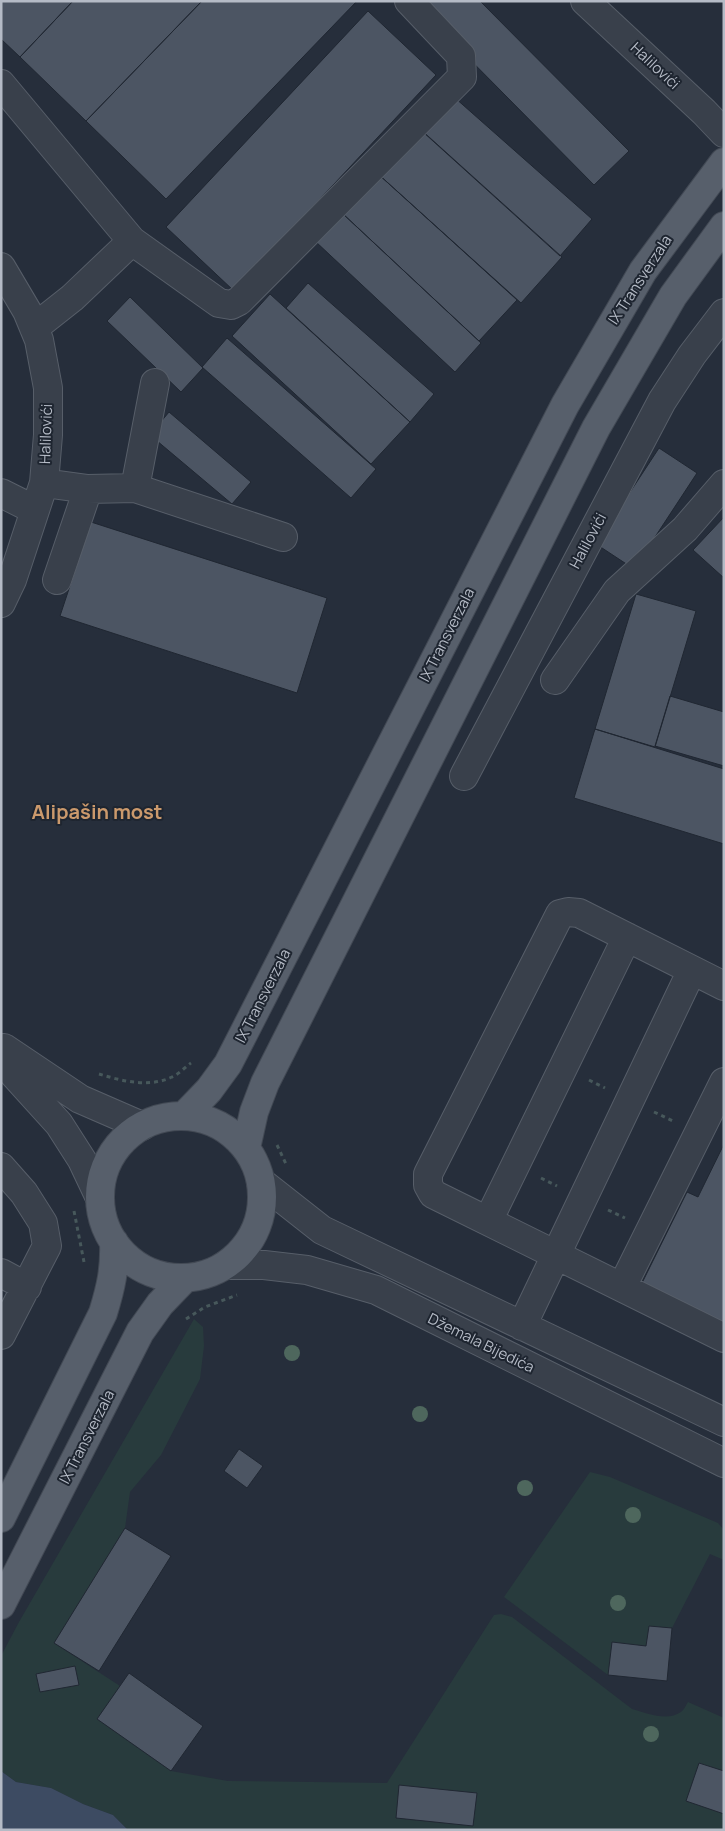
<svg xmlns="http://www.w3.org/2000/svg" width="725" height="1831" font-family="Manrope,sans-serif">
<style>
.green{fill:#283b3d;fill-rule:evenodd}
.water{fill:#3d4b62}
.building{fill:#4c5563;stroke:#202732}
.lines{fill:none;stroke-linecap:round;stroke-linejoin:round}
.minor-casing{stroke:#575e69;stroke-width:30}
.major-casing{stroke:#424954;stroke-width:30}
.path{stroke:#47585b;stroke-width:3;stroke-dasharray:4 4;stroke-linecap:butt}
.minor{stroke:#39404b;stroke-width:28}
.major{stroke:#575f6b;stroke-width:28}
.tree{fill:#4e675d}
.labels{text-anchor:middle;stroke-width:4;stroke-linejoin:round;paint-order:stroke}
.street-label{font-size:15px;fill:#b5bbc6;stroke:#1e2530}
.district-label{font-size:20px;font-weight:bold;fill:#cb996c;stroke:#1e2530}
</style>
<rect width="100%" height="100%" fill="#262e3b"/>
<path class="green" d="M194 1319 203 1327 204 1346 200 1379 161 1455 130 1492 125 1528 54 1643 120 1686 97 1719 171 1771 228 1781 387 1783 494 1615 501 1614 512 1617 632 1709C646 1713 667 1722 681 1712 684 1710 686 1705 688 1702L724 1718V1830H128L113 1815 83 1804 51 1788 16 1782 1 1771V1656L19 1622ZM399 1785 477 1793 473 1826 396 1818Z
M590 1472 610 1477 718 1523 724 1530V1560L710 1554 672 1628 649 1626 646 1646 612 1642 608 1675 504 1597Z"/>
<path class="water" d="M1 1771 16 1782 51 1788 83 1804 113 1815 128 1830H1Z"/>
<path class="building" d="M1 1H73L20 57 1 39Z
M73 1H202L86 121 20 57Z
M202 1H357L166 199 86 121Z
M412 1H480L629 151 594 185Z
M368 11 436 75 234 291 166 227Z
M454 97 592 219 560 256 423 132Z
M418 127 562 257 521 303 377 173Z
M377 173 517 300 479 341 342 213Z
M342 213 481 343 455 372 315 241Z
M308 283 434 394 410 422 286 308Z
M270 294 410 422 371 464 232 336Z
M130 297 203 368 181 392 107 321Z
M227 338 376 469 351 498 202 367Z
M169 412 251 482 232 504 150 435Z
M659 448 697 473 634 569 596 544Z
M724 517V578L693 550Z
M91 522 327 598 297 693 60 616Z
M636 594 696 611 655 747 595 729Z
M670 696 724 712V766L655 746Z
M595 729 724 769V844L574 798Z
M724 1144V1324L642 1283 687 1192 698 1197Z
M239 1449 263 1466 247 1488 224 1471Z
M125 1528 171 1556 99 1671 54 1643Z
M649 1626 672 1628 667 1681 608 1675 612 1642 646 1646Z
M75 1666 79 1685 40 1692 36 1674Z
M129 1673 203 1726 171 1771 97 1719Z
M699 1763 724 1771V1814L686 1801Z
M399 1785 477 1793 473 1826 396 1818Z"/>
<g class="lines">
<defs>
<path id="minor" d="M585 1 704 112 724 133
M1 84 132 241 219 303 231 305 239 301 462 77 461 56 409 1
M1 267 27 311 39 340 48 388V435L44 483 12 580 1 603
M34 328 72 298 132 241
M44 483 88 489 135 488 283 537
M135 488 155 383
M1 493 35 510
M57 580 88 489
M555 680 617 591 685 529 724 484
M464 776 662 401 692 355 724 313
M724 986 579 913 568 912 560 914 428 1174V1185L433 1194 724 1338
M4 1048 80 1099 142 1126
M1 1060 59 1124 82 1160 100 1198
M1 1167 24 1193 43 1223 47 1246 1 1335
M261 1182 322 1230 724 1422
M488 1221 627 937
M226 1265H264L307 1270 376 1290 724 1463
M1 1273 27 1287
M622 1287 724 1082
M522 1326 692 970"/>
<path id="major" d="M184 1116 209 1090 228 1064 565 405 643 271 724 162
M100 1197a81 81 0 1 1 162 0a81 81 0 1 1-162 0Z
M246 1148 254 1112 265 1083 596 428 673 296 724 226
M1 1518 103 1313C111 1287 115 1269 114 1242
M1 1605 140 1332 160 1304 185 1278"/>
</defs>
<use href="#minor" class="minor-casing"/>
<use href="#major" class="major-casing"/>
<path class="path" d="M99 1074C122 1081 149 1088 172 1077 179 1074 185 1067 191 1063
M589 1080 605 1088
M654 1112 673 1121
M277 1145 286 1164
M541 1178 557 1186
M608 1210 625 1218
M74 1211 84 1262
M186 1319 205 1307 237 1295"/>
<use href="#minor" class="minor"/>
<use href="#major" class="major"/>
</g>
<g class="tree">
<circle cx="292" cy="1353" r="8"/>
<circle cx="420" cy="1414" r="8"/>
<circle cx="525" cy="1488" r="8"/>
<circle cx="633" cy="1515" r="8"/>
<circle cx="618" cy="1603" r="8"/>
<circle cx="651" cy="1734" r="8"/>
</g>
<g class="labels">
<g class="street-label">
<text transform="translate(655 66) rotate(43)" y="5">Halilovići</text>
<text transform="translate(640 280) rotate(-57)" y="5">IX Transverzala</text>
<text transform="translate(46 434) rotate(-88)" y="5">Halilovići</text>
<text transform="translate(588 541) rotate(-62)" y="5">Halilovići</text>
<text transform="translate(447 635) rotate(-63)" y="5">IX Transverzala</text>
<text transform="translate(263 996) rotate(-63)" y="5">IX Transverzala</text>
<text transform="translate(481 1343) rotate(26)" y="5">Džemala Bijedića</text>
<text transform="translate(87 1437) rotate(-63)" y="5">IX Transverzala</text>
</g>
<g class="district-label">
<text x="97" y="819">Alipašin most</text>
</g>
</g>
<rect width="725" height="1831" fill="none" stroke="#b5bbc6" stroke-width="5"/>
</svg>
